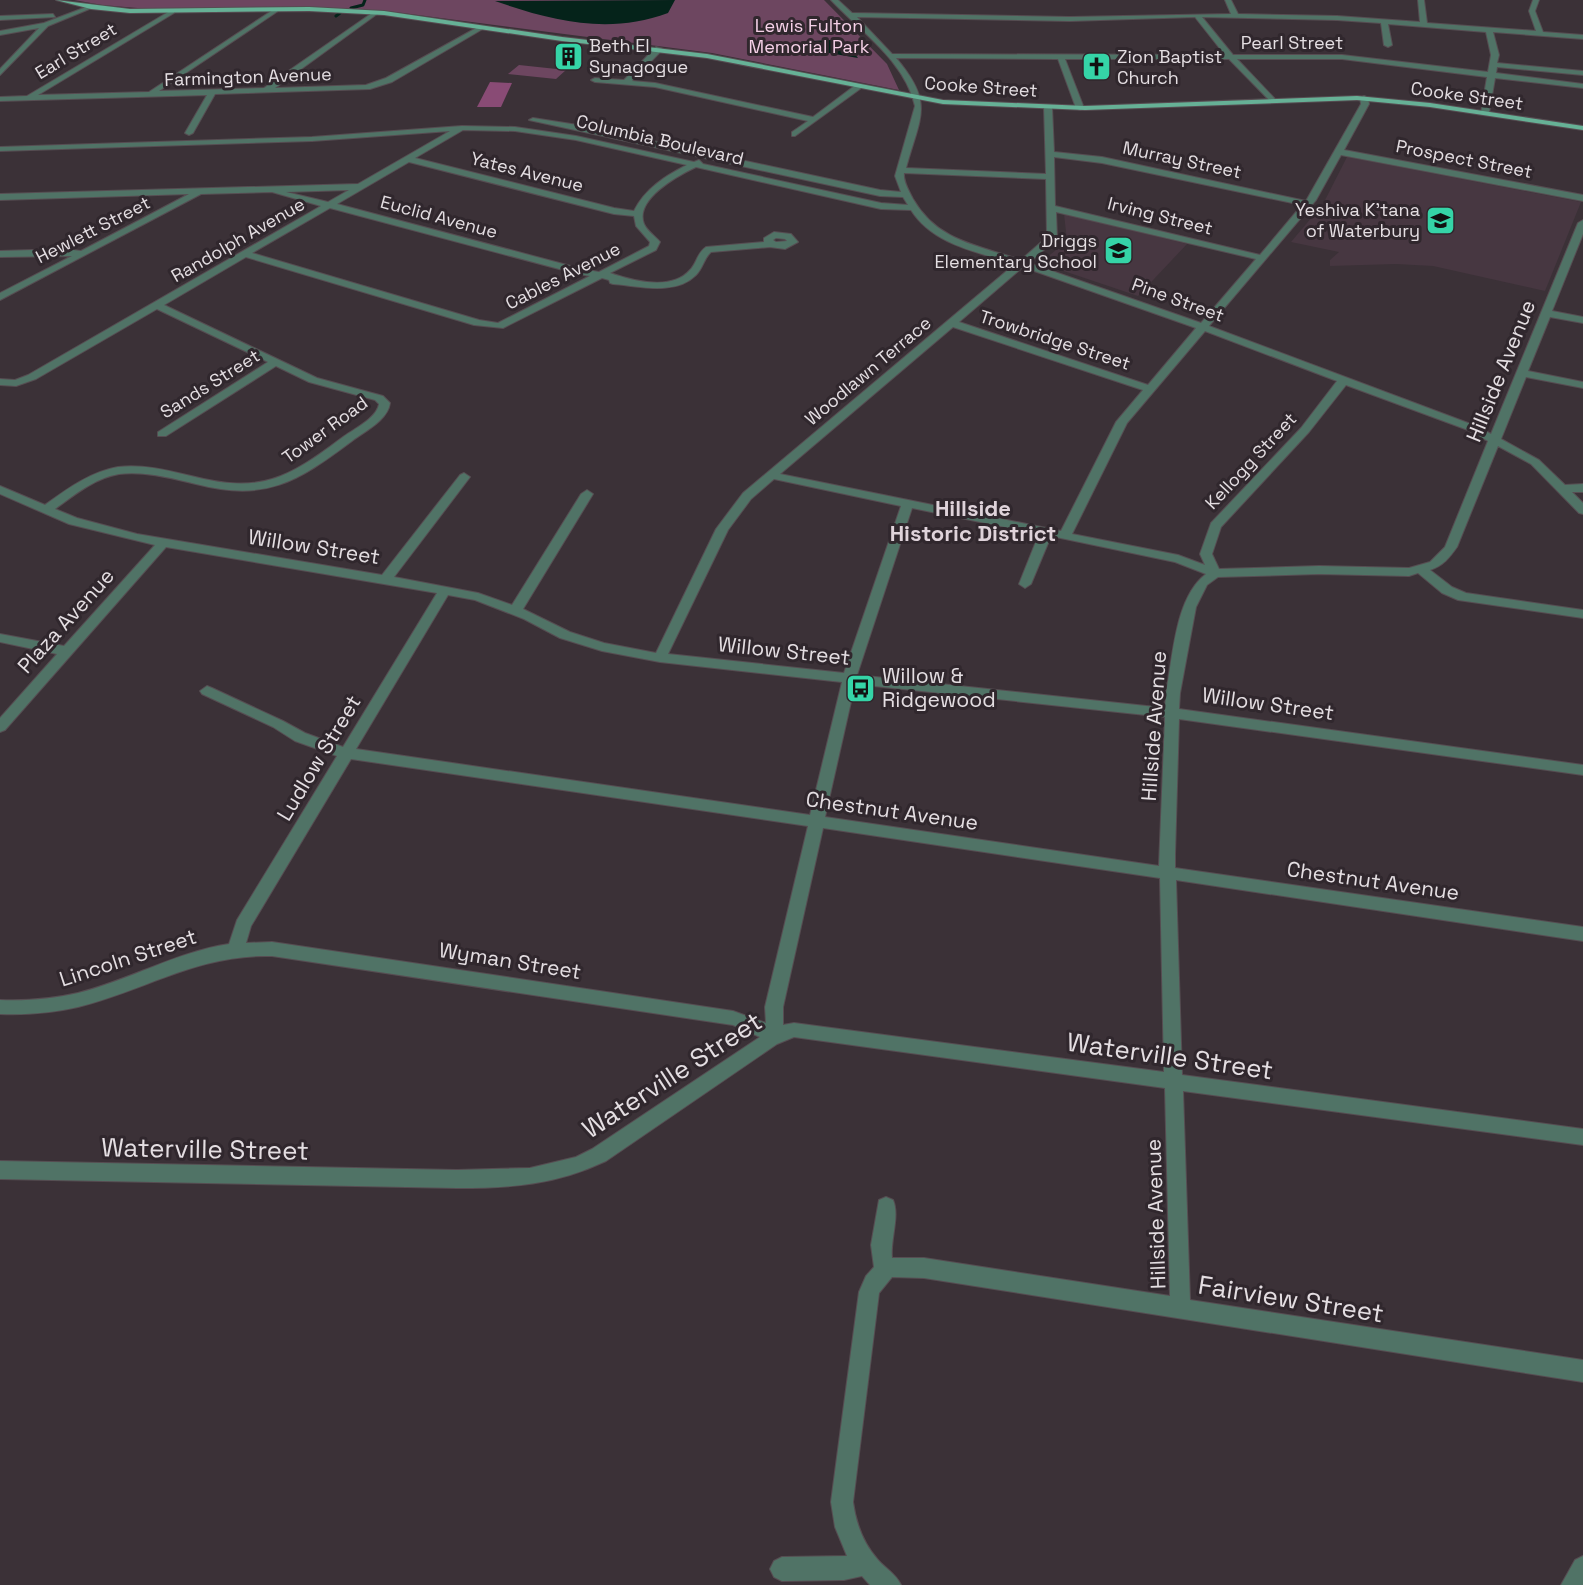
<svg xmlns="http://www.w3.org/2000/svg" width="1583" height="1585" font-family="'Space Grotesk',sans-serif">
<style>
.built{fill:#473741}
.green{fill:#6d4660}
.water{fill:#05231a}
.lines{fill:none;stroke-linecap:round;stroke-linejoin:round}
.stream{stroke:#05231a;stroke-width:3}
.building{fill:#894b75}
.minor-casing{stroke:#564d52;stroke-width:2}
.major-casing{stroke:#564d52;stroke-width:2}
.minor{fill:#507366;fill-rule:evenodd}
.major{fill:#66b196;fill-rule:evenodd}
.labels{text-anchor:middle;stroke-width:6;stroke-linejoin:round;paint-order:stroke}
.far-park-label{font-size:18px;fill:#f6d1e8;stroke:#30272d}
.far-street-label{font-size:18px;fill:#e4dee2;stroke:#30272d}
.far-poi-label{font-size:18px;fill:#e4dee2;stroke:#30272d;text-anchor:start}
.street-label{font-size:21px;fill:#e4dee2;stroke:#30272d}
.poi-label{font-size:21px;fill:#e4dee2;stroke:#30272d;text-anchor:start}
.neighbourhood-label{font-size:22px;font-weight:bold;fill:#dfd3da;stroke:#30272d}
.near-street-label{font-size:26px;fill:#e4dee2;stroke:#30272d}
</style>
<rect width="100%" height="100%" fill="#3b3137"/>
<path class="built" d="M1347 157 1581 202 1545 291 1433 266 1396 264 1330 266V260L1339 252 1291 242 1323 204Z
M1064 214 1187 244 1138 296 1040 263 1067 241Z"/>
<path class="green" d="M74 0H824L887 64 899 90 712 53 387 11 313 7 149 9 102 5Z
M519 65 566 70 556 79 508 74Z"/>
<path class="water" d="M675 0 668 13C609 35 552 21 495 1Z
M830 40 846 43 858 58 794 47 812 41Z"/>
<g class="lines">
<path class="stream" d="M351 8 363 5 365 0
M336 16 340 13"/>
</g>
<path class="building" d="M490 82 512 83 501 107H477Z"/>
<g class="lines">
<defs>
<path id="minor" d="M831 0H838L852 13 1070 17 1231 14 1225 0H1231L1238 14 1337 16 1420 22 1418 0H1424L1427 23 1536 31 1529 11 1533 0H1539L1535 11 1543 32 1583 35V39L1493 32 1499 55 1497 63 1583 71V75L1497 67 1496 73 1583 84V88L1495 78 1489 113 1485 115 1481 113 1487 77 1342 59H1237L1275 99 1276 101 1272 103 1229 59H1065L1084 108 1080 110 1076 108 1058 59 896 58C935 104 920 116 906 168L1046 174 1044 107 1048 105 1052 107 1054 152 1102 157 1306 201 1361 104 1360 98 1364 96 1368 98 1369 104 1344 150 1583 195V201L1341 155 1316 200 1209 326 1476 426 1491 434 1578 223 1583 220V234L1552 311 1583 317V323L1550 317 1528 371 1583 382V388L1526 377 1501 439 1539 460 1565 485 1583 484V492H1572L1583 503V514L1579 513 1531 464 1498 446 1457 547C1449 558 1443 566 1430 570L1452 587 1466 593 1583 610V618L1458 600 1442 593 1418 573 1409 576 1319 574 1218 577 1207 585 1196 607 1180 693 1179 709 1583 765V775L1179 719 1175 855V868L1583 927V941L1176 880 1182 1075 1583 1129V1145L1183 1091 1190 1300 1583 1360V1382L924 1278 892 1277 879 1293 853 1502C856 1524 863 1543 878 1560 886 1569 896 1574 901 1585H870L862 1576 844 1580 782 1581 774 1577 770 1569 774 1561 782 1557 847 1556 835 1527 831 1502 859 1292 866 1276 874 1267 871 1245 879 1200 886 1197 893 1200C900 1216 890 1240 892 1258H924L1170 1296 1165 1088 794 1037 777 1044 606 1161C555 1185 512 1188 457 1188L0 1179V1161L457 1170 530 1168 576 1157 592 1149 760 1037 733 1025 272 956C198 954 146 990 78 1007 52 1013 27 1015 0 1014V1000C27 1001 52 999 78 993 130 980 176 952 229 944L237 920 337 756 295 741 273 727 202 694 200 691 207 686 212 688 283 721 305 733 343 747 437 593 166 547 5 730 0 732V718L57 654 0 642V634L64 646 155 545 69 524 0 494V486L45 505C67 489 90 472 118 467 142 464 167 470 191 476 261 494 287 479 343 437 354 429 377 418 379 404L375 400 309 382 276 366 166 436H158V432L268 362 157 309 36 379 16 386 0 385V379L15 380 28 375 321 206 272 192 201 194 0 300V293L72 256 0 257V251L65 249 81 251 189 194 0 200V194L358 184 450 131 312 141 0 151V147L312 137 462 126 515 127 576 136 694 162 699 160 703 164 881 203 908 205 903 197 880 196 529 120 533 118 584 126 880 190 901 192 895 176 915 106C905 61 860 31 831 0ZM857 17 1070 21 1195 17 1225 55 892 54ZM1202 17 1337 20 1381 23 1384 45 1388 47 1392 45 1388 24 1486 32 1491 55 1488 72 1342 55H1233ZM463 130 515 131 576 140 687 165C665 176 645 189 634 211L614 208 415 158ZM1054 157 1102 163 1302 205 1260 255 1055 206ZM409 162 614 214 634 216 636 226 650 242 649 246 599 272 582 269 337 204ZM696 167 881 209 911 210C933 245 978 252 1015 264L743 493 716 529 656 653 604 643 570 632 523 609 593 494 587 490 581 494 512 605 478 593 394 577 470 477 464 473 460 475 382 575 137 534 77 518 55 509C74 495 95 478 119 474 145 471 171 478 196 484 266 502 297 482 352 441 365 431 388 420 390 403L383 396 317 378 164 305 246 257 474 325 503 328 602 278 609 280 610 283 613 284C639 286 675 296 696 275 703 268 704 258 711 252L770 247 785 249 798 242 791 234 774 232 764 238V242L706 247C697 253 697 263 690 270 672 291 633 281 610 273L656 250 660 242C655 236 647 231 644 224 634 199 679 175 696 167ZM904 173 1046 179 1047 237 1021 260C977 245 937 241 913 199 909 191 903 182 904 173ZM349 190 328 202 286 192ZM330 208 578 274 590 276 498 323 479 320 252 253ZM1056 212 1256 259 1201 323 1029 263 1057 238ZM776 238 785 239 787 241 776 242 773 240ZM1023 267 1196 328 1148 385 959 322ZM953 327 1143 390 1116 422 1061 531 780 474ZM1205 331 1337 381 1301 428 1211 523 1200 554 1205 565 1178 555 1072 534 1127 423ZM1346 385 1468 430 1488 441 1445 547 1430 562 1409 568 1319 566 1219 569 1212 554 1221 527 1309 432ZM774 479 901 506 844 673 668 654 728 530 751 499ZM912 508 1039 534 1019 584 1025 588 1031 584 1051 536 1175 562 1206 574C1175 597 1173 657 1166 693L1165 708 857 675ZM448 595 475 600 524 619 560 638 602 651 660 662 842 682 810 815 356 749ZM855 684 1165 717 1159 866 825 817ZM351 759 808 826 765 1007 766 1023 733 1011 272 942 246 943 251 926ZM823 828 1160 878 1164 1072 794 1023 783 1025V1007Z
M89 6 94 7 48 26 0 75V69L39 28 0 35V31L44 23Z
M276 8 278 11 159 91 264 88 375 11 377 14 275 88 366 85 386 78 480 26 486 27 392 82 370 89 215 94 193 133 189 135 185 133 207 95 0 101V97L27 96 170 11H174V13L38 95 149 92Z
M53 14 55 17 0 20V16Z
M656 47 663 49 632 81 655 83 813 117 857 84 864 86 795 136H792V132L808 121 655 87 595 82 591 80 595 78 624 80Z
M1583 1556V1585H1561L1575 1560Z"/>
<path id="major" d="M56 0 130 9 309 7 384 11 562 37 707 54 943 100 1085 106 1357 96 1430 103 1583 126V130L1430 107 1357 100 1085 110 943 104 707 58 562 41 384 15 309 11 130 13 91 9Z"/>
</defs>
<use href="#minor" class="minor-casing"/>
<use href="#major" class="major-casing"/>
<use href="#minor" class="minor"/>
<use href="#major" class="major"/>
</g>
<defs>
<symbol id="building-square" viewBox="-11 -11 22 22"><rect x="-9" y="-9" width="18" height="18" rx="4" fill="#35d4a7" stroke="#30272d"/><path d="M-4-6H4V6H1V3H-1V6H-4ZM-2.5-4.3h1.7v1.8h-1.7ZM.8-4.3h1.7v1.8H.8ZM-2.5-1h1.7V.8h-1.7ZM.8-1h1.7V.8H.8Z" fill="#111"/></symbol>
<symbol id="church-square" viewBox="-11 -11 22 22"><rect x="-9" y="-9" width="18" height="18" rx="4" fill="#35d4a7" stroke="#30272d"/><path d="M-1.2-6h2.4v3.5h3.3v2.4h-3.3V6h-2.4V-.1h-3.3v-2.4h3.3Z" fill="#111"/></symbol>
<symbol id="school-square" viewBox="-11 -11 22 22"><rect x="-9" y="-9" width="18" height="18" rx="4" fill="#35d4a7" stroke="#30272d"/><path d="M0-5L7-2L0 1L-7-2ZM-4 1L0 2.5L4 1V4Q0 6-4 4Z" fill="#111"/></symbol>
<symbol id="bus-square" viewBox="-11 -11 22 22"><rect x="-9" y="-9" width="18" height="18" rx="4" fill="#35d4a7" stroke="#30272d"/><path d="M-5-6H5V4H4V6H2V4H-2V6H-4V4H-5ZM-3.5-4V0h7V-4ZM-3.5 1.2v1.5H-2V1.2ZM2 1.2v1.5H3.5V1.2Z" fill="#111"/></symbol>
</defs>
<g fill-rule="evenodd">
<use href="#building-square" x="552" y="40" width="33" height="33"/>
<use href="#church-square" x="1080" y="50" width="33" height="33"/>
<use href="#school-square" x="1424" y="204" width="33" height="33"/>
<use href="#school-square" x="1102" y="234" width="33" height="33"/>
<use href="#bus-square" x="844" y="672" width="33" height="33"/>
</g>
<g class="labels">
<g class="far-park-label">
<text x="809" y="32">Lewis Fulton<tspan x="809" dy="21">Memorial Park</tspan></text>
</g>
<g class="far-street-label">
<text x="1292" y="49">Pearl Street</text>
<text transform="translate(76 51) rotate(-31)" y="6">Earl Street</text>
<text transform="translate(248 77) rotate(-2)" y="6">Farmington Avenue</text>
<text transform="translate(981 87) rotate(4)" y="6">Cooke Street</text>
<text transform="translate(1467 96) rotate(8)" y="6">Cooke Street</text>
<text transform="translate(660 140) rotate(13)" y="6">Columbia Boulevard</text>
<text transform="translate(1464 159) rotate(11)" y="6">Prospect Street</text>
<text transform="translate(1182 160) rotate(12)" y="6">Murray Street</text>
<text transform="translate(527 172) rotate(14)" y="6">Yates Avenue</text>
<text transform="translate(1160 216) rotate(14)" y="6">Irving Street</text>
<text transform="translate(439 217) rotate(15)" y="6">Euclid Avenue</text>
<text transform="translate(93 230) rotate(-27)" y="6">Hewlett Street</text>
<text transform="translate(238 240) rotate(-30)" y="6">Randolph Avenue</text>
<text transform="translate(563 276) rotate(-27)" y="6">Cables Avenue</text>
<text transform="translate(1178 300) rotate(20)" y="6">Pine Street</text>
<text transform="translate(1055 340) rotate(18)" y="6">Trowbridge Street</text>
<text transform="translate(868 371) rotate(-40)" y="6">Woodlawn Terrace</text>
<text transform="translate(210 384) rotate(-32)" y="6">Sands Street</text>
<text transform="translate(325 430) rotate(-36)" y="6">Tower Road</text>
<text transform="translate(1251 461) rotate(-47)" y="6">Kellogg Street</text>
</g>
<g class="far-poi-label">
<text x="589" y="52">Beth El<tspan x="589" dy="21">Synagogue</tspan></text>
<text x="1117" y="63">Zion Baptist<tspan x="1117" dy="21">Church</tspan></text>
<text x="1420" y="216" text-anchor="end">Yeshiva K’tana<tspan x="1420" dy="21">of Waterbury</tspan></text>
<text x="1097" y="247" text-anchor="end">Driggs<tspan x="1097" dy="21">Elementary School</tspan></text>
</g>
<g class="street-label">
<text transform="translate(1501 371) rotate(-68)" y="7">Hillside Avenue</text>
<text transform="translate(314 547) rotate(9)" y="7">Willow Street</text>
<text transform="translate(66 621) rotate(-48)" y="7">Plaza Avenue</text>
<text transform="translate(784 651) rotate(6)" y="7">Willow Street</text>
<text transform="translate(1268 704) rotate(8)" y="7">Willow Street</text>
<text transform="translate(1154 726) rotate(-86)" y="7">Hillside Avenue</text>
<text transform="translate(319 758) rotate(-59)" y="7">Ludlow Street</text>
<text transform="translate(892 811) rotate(8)" y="7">Chestnut Avenue</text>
<text transform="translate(1373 881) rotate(8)" y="7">Chestnut Avenue</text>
<text transform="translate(128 958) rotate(-18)" y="7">Lincoln Street</text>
<text transform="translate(510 961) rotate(9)" y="7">Wyman Street</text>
<text transform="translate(1156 1214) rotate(-92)" y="7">Hillside Avenue</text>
</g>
<g class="poi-label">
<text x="882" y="683">Willow &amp;<tspan x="882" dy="24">Ridgewood</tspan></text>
</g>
<g class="neighbourhood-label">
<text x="973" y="516">Hillside<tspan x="973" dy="25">Historic District</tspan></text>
</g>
<g class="near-street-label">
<text transform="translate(1170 1056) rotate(8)" y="9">Waterville Street</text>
<text transform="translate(672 1075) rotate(-33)" y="9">Waterville Street</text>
<text transform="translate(205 1149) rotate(1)" y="9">Waterville Street</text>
<text transform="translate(1291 1299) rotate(9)" y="9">Fairview Street</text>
</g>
</g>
</svg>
